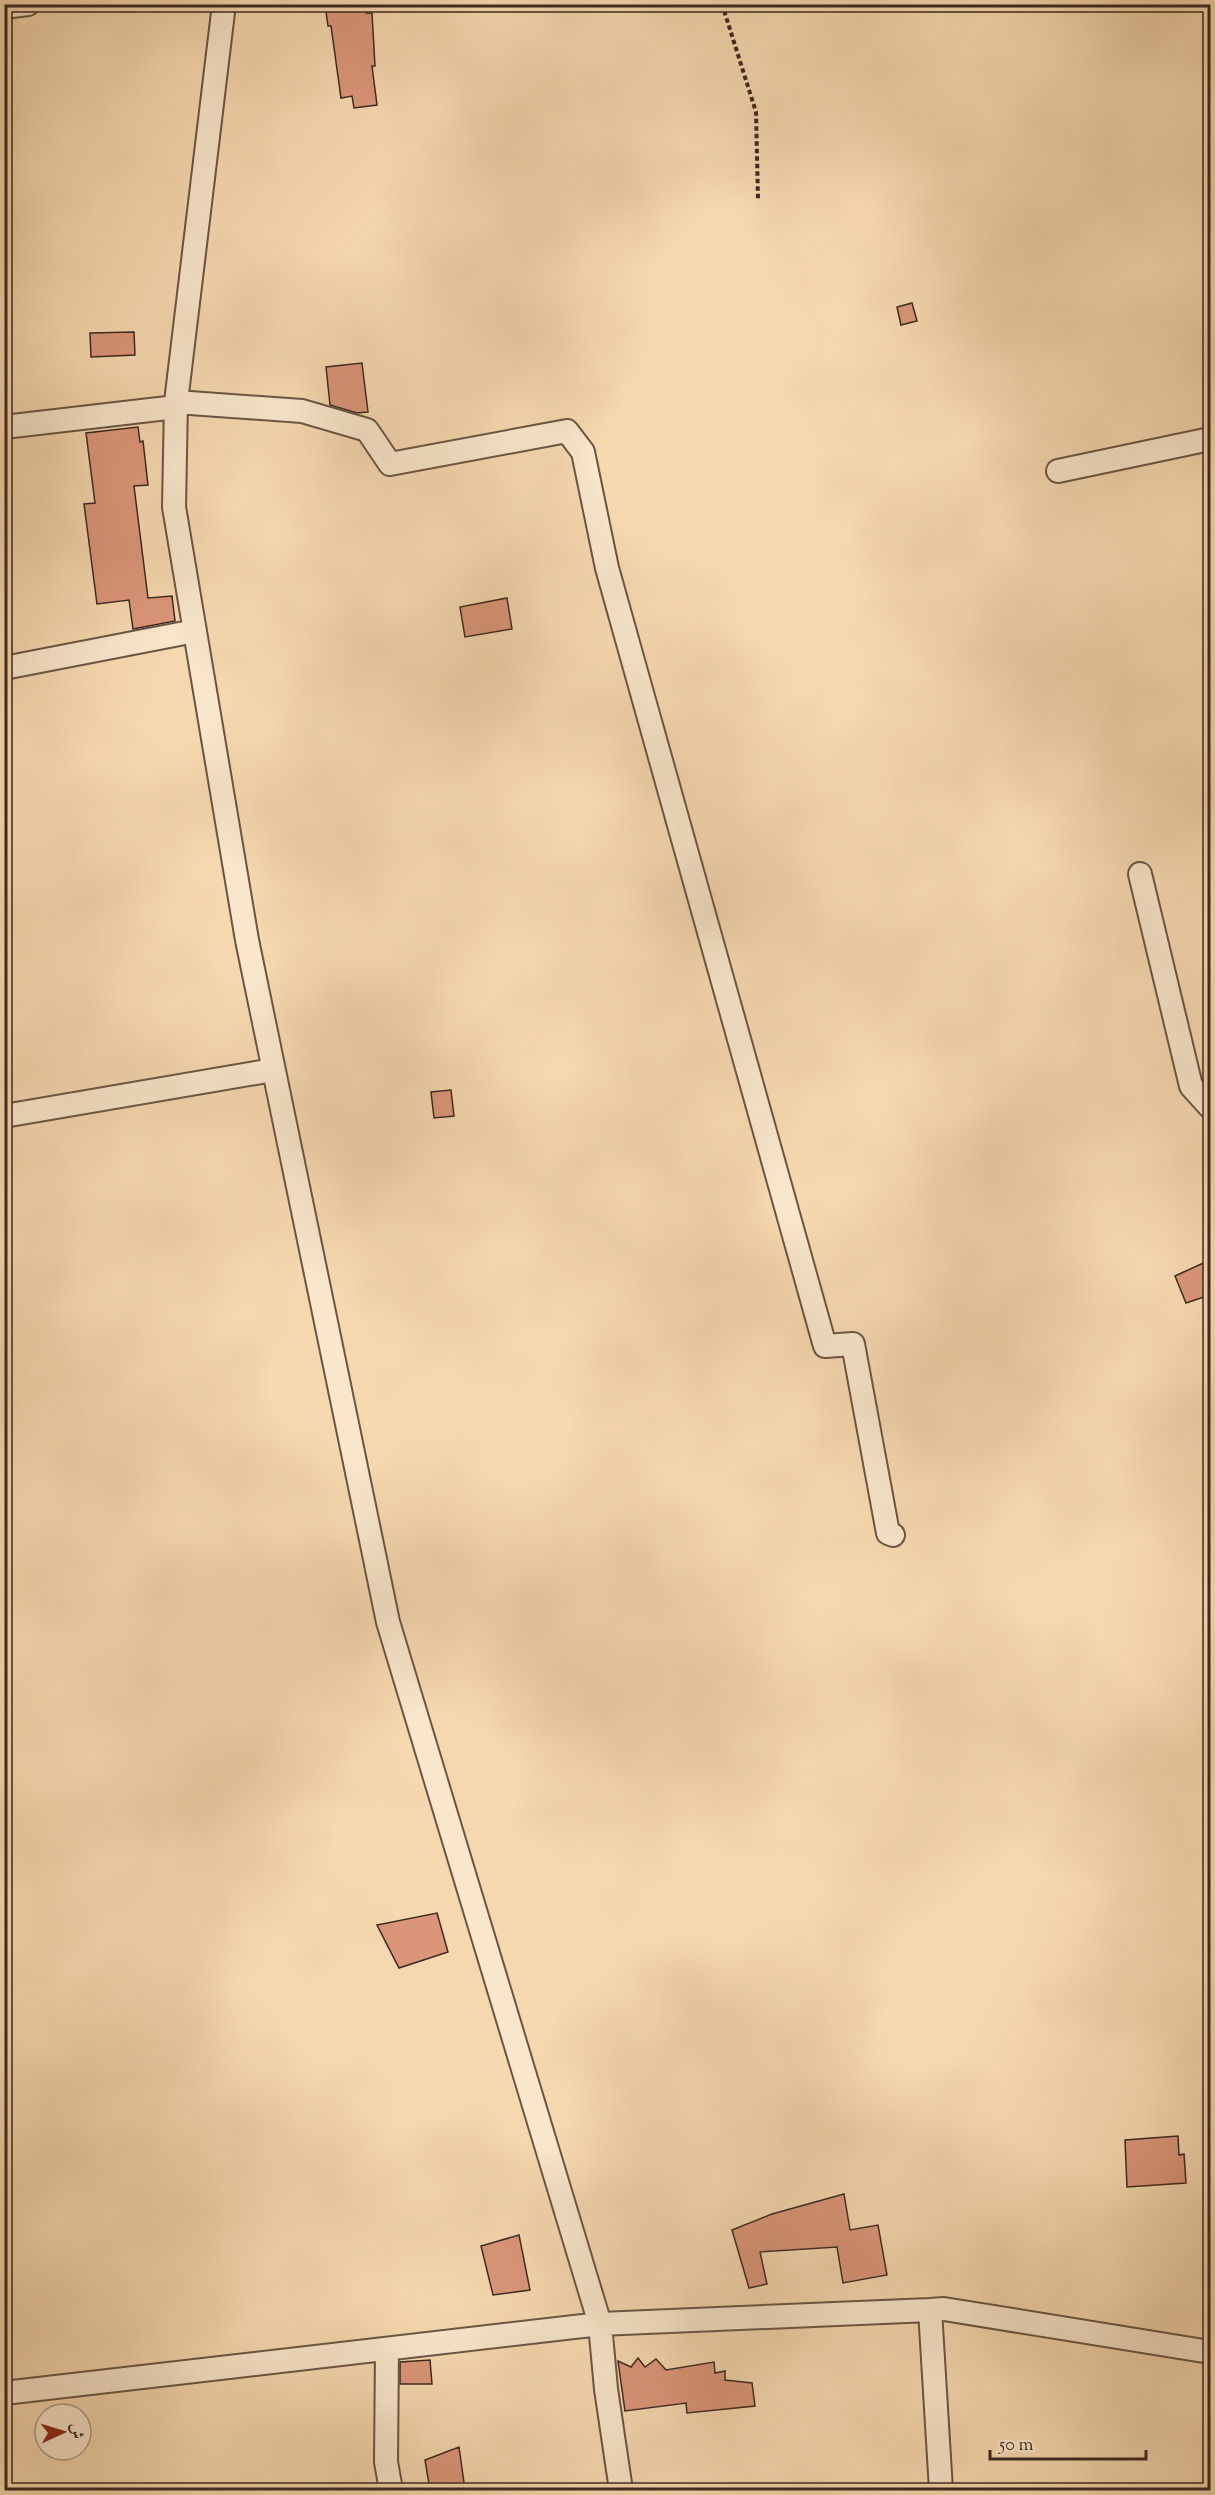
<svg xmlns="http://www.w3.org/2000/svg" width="1215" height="2495" font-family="'Sorts Mill Goudy',Amiri,serif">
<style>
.building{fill:#db9679;stroke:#3b2922;stroke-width:1.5}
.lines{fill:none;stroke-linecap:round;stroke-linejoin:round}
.minor-casing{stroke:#6a5545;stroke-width:26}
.path{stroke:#3b2922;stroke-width:4;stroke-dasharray:4.5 3;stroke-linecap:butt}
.minor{stroke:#f9e6cb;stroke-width:22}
</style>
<rect width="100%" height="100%" fill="#f6d8af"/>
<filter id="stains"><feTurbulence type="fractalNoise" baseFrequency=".00333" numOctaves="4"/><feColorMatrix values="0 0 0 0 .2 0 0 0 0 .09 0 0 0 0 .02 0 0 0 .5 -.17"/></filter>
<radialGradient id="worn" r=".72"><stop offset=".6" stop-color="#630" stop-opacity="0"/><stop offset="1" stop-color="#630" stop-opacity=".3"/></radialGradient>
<path class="building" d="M325 4H365L366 13H372L375 66H372L377 105 354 108 352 96 341 98 331 26H328Z
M912 303 917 321 901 325 897 307Z
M134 332 135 355 91 357 90 333Z
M362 363 368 412 357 413 330 405 326 367Z
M138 427 140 442 143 441 148 485 134 486 148 598 172 596 175 621 133 629 129 600 97 604 84 504 95 503 86 433Z
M507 598 512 629 465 637 460 607Z
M451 1090 454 1116 434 1118 431 1092Z
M1210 1260V1295L1186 1303 1175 1276Z
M437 1913 448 1952 399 1968 377 1925Z
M1178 2136 1179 2155 1184 2154 1186 2183 1127 2187 1125 2140Z
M844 2194 850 2230 878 2225 887 2275 843 2283 837 2247 760 2252 767 2284 749 2288 732 2230 772 2214Z
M519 2235 530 2290 493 2295 481 2246Z
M638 2358 645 2367 656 2359 666 2370 714 2362 715 2373 725 2371V2380L752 2383 755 2406 687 2413 686 2403 625 2411 618 2361 631 2367Z
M430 2360 432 2384H400V2362Z
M459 2447 465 2490H430L425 2460Z"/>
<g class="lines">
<defs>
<path id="minor" d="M224 4 176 402 174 507 247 940 388 1622 600 2324 606 2389 621 2490
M4 7 28 4
M176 402 302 411 367 430 390 464 567 431 583 452 607 568 825 1346 853 1344 888 1533 893 1535
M4 427 176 407
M1058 471 1210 439
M4 668 195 631
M1140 874 1191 1086 1210 1107
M4 1116 273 1070
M930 2310 941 2490
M387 2349 386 2462 391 2490
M4 2393 600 2324 930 2310 944 2309 1210 2352"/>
</defs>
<use href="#minor" class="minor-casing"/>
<path class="path" d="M722 4 756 112 758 199"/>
<use href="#minor" class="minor"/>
</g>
<rect width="1215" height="2495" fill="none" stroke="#f6d8af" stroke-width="24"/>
<rect x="6" y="6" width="1203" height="2483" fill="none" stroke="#3b2922" stroke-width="3"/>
<rect x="12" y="12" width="1191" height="2471" fill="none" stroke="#3b2922" stroke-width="1.5"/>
<g transform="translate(63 2432) rotate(86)"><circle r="28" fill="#f9e6cb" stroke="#ad9a87" stroke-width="1.5"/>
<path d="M0-4.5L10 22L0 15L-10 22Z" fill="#8f2418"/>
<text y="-9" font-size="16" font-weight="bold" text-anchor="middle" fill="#3b2922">ش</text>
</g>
<path d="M990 2450v9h156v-9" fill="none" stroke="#3b2922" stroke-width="3"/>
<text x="999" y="2450" font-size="18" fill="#3b2922" stroke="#f9e6cb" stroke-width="4.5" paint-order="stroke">50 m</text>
<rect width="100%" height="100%" filter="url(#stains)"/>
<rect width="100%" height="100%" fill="url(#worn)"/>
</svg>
